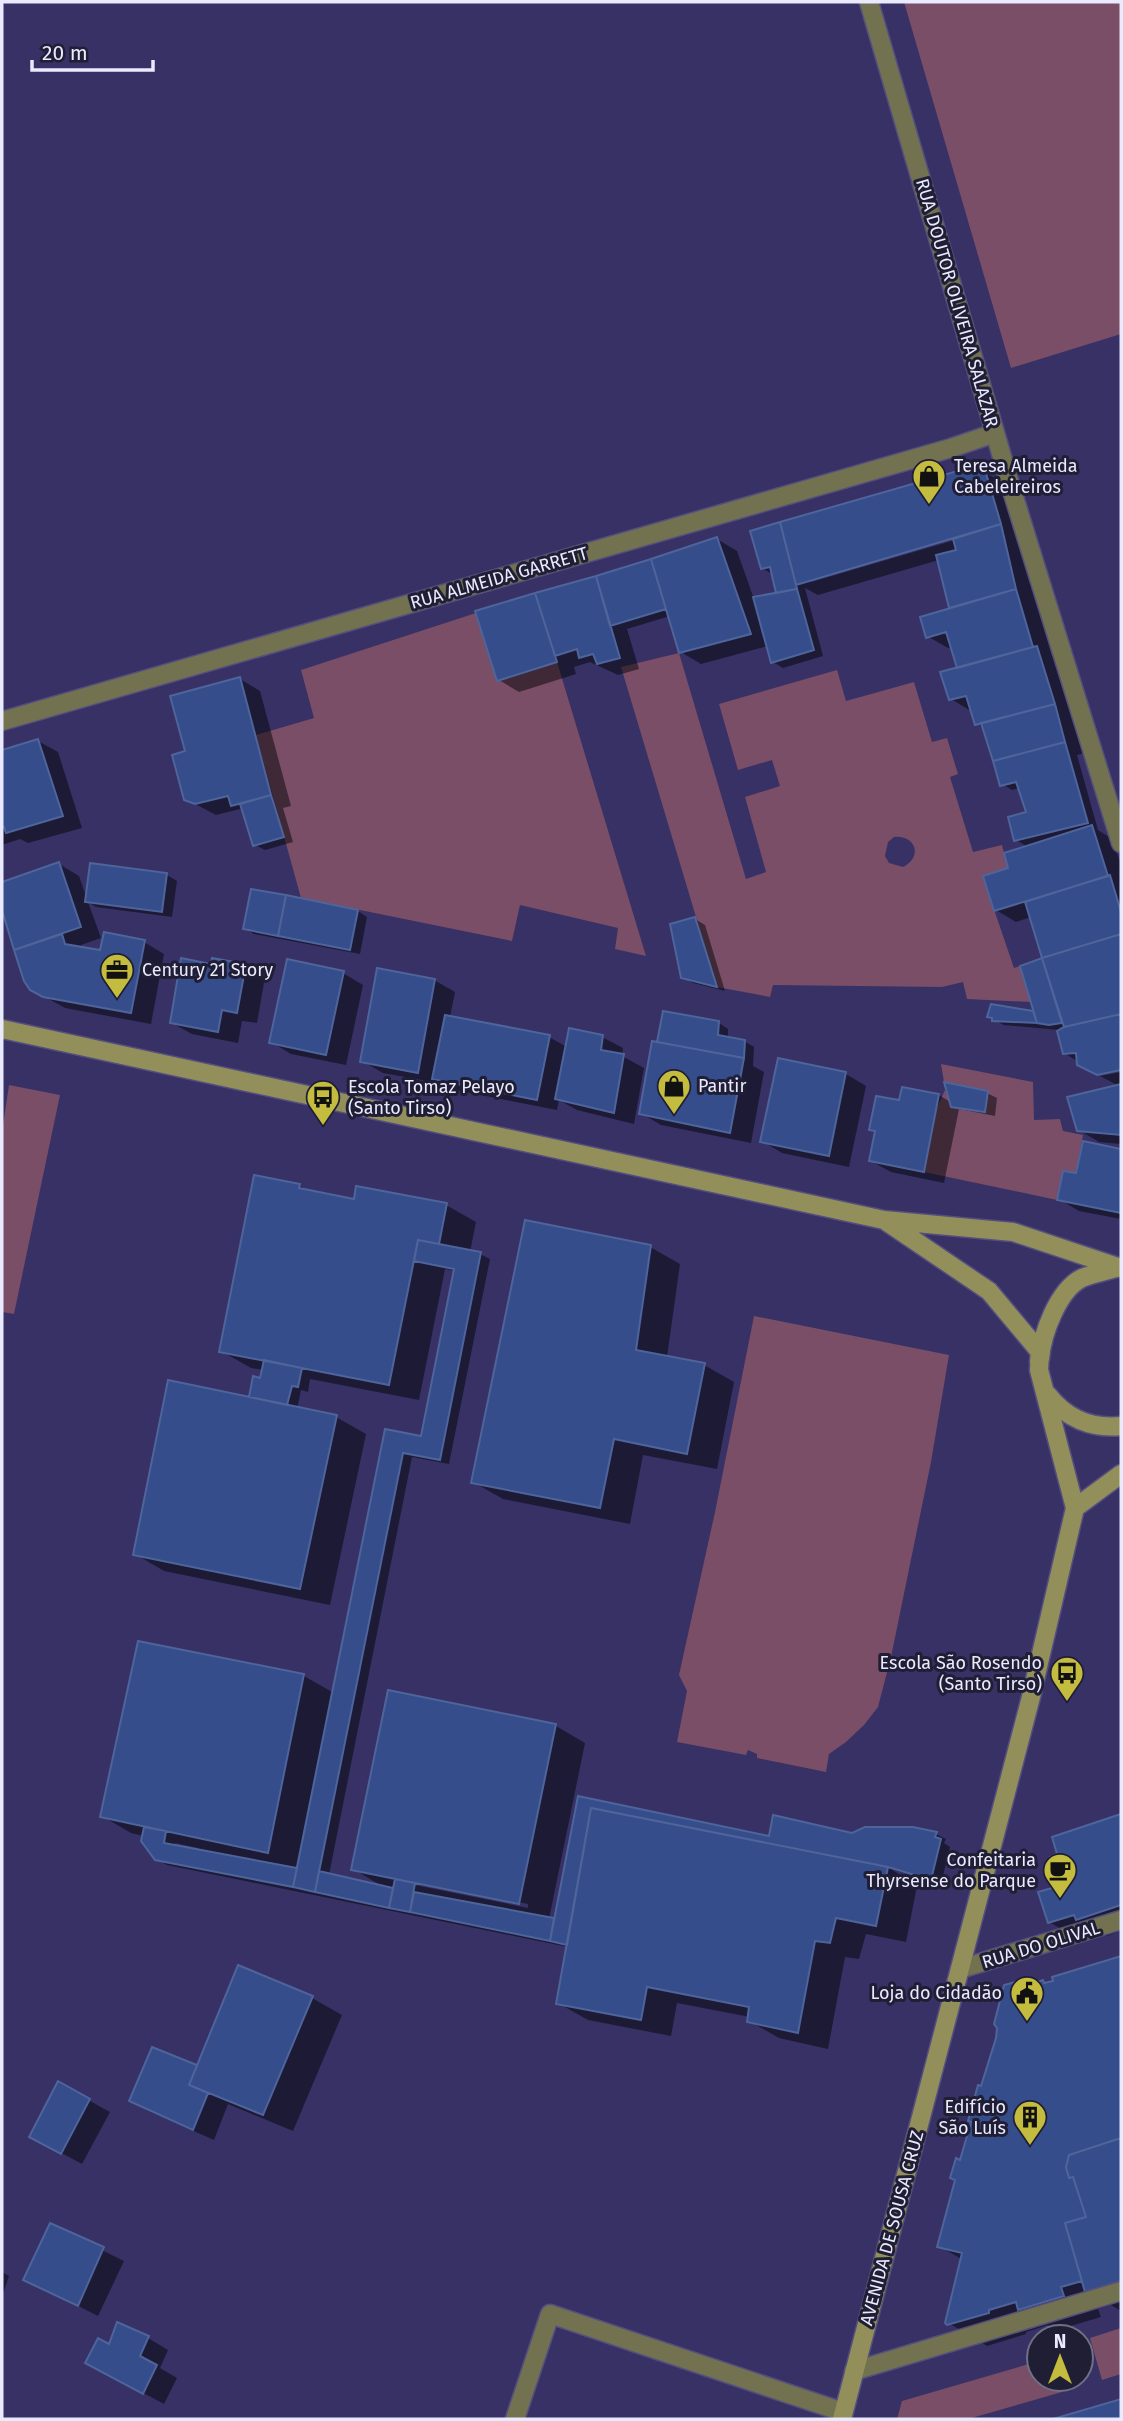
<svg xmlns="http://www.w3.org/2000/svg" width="1123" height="2421" font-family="'Fira Sans',sans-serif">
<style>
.green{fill:#794e66;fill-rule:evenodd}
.shadow{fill:#0007;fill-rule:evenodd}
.building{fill:#354d8b;stroke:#4e649a;stroke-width:2}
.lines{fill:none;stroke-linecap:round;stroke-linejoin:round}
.lane-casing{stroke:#544f7e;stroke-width:21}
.street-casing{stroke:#544f7e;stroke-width:21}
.secondary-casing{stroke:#544f7e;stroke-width:21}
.lane{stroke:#727150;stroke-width:18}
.street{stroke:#727150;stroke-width:18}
.secondary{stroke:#928f5a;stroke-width:18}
.labels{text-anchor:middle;stroke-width:6;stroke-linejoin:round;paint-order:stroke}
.street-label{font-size:18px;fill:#eaeafe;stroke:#1f1e35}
.poi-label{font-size:18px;fill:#eaeafe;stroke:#1f1e35;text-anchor:start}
</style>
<rect width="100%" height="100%" fill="#373166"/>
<path class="green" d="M904 2H1121V334L1011 368Z
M476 613 497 681 557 662 646 956 615 949 618 928 520 905 512 941 301 898 256 735 314 718 301 670Z
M679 653 746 879 766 872 745 797 780 786 772 760 738 770 719 704 837 670 846 701 914 682 932 742 947 738 958 774 950 777 973 852 1002 845 1008 868 983 877 1014 968 1020 966 1031 1002 967 999 963 982 942 987 773 985 770 997 717 987 621 667ZM894 837C916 835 923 857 903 867L889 863 885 856 888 842Z
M941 1064 1033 1082 1034 1120 1060 1119 1063 1131 1083 1135 1076 1173 1063 1171 1057 1200 924 1172 936 1110 945 1090 951 1107 985 1112 987 1091 944 1082Z
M9 1085 60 1095 14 1314 2 1312V1132Z
M754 1316 949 1355 931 1462 891 1657 878 1707 864 1725 846 1742 829 1754 826 1772 757 1758V1754L748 1750 746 1755 677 1742 687 1691 679 1675 715 1512Z
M1121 2328V2374L1102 2380 1090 2338Z
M1039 2361V2379H1058L1062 2392 968 2419H897L902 2401Z"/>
<path class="shadow" d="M968 470 984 472 1005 484 1021 537 1052 656 1057 659 1085 753 1077 755 1098 830 1112 839 1121 865V1069L1097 1073 1064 1053 1059 1030 1004 1025 989 1017 992 1006 1036 1013 1022 967 1047 959 1031 917 1016 922 996 910 1011 869 1028 847 1016 840 1028 813 1020 788 1012 790 1002 784 985 728 977 724 971 711 951 699 959 670 952 647 948 648 927 636 951 609 939 560 818 595 805 588 823 656 783 668 773 662 768 646 701 664 681 652 670 616 627 629 639 669 618 675 590 662 574 667 576 674 519 692 499 680 596 578 717 539 737 551 754 599 778 595 772 574 762 568 780 523ZM961 535 962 538 811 582V578Z
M240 679 260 691 291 806 283 808 293 842 265 850 255 845 244 812 240 809 216 815 186 799Z
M38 741 58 752 82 828 28 843 20 839 2 845V752Z
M59 864 79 876 87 899 91 865 167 875 177 881 172 917 96 907 88 902 101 938 81 945 83 949 101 952 144 942 164 954 151 1024 65 1008 31 989 26 980 2 904V884Z
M358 911 367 917 360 954 254 934 245 928Z
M695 919 705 925 725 991 693 983 683 977Z
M245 965 265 977 257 1023 242 1021 238 1043 192 1034 172 1023 213 966Z
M343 973 363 985 346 1065 291 1054 271 1042Z
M434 980 455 992 450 1017 549 1037 567 1047 602 1037 623 1048 622 1056 644 1068 634 1124 577 1110 559 1100 557 1110 455 1090 439 1081 438 1083 383 1073 362 1061Z
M719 1023 728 1029V1038L744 1041 754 1047 753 1066 764 1072 751 1143 661 1125 641 1113 666 1045Z
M779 1060 846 1074 866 1086 849 1167 782 1153 762 1141Z
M1121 1072V1144L1099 1142 1079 1130 1119 1086 1100 1076Z
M987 1093 997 1098 995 1116 959 1109 944 1183 891 1172 871 1161 877 1132 871 1129 901 1103 939 1095 952 1103Z
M1084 1143 1121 1151V1219L1079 1211 1059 1199 1077 1175Z
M256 1177 300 1186 311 1192 355 1201 446 1205 476 1222 470 1252 480 1254 490 1259 449 1464 412 1457 329 1875 382 1886 353 1869 556 1726 585 1743 549 1919 555 1920 770 1838 936 1834 946 1839 944 1843 950 1847 941 1884 891 1869 917 1886 906 1942 866 1934 859 1959 845 1957 828 2049 779 2038 749 2021 750 2017 677 2003 671 2036 588 2020 558 2003 568 1947 167 1865 156 1859 144 1836 131 1833 102 1816 304 1676 334 1693 386 1431 422 1438 455 1271 445 1269 419 1400 310 1379 308 1392 301 1390 297 1409 336 1417 366 1434 330 1605 164 1571 135 1554 251 1399 262 1380 264 1370 251 1368 221 1351ZM175 1843 198 1848V1851L174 1846ZM411 1880 528 1904V1908L415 1885Z
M650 1247 680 1264 667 1357 704 1365 734 1382 717 1469 643 1455 630 1524 503 1499 473 1482Z
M1121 1816V1931L1107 1936 1101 1933 1079 1939 1049 1922 1061 1887 1060 1855 1054 1838Z
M1121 1957V2311L1111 2305 1098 2309 1101 2317 1057 2330 1048 2325 1026 2332V2334L987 2346 947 2322 963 2260 939 2246 982 2088 1029 1980 1037 1984 1043 1982 1047 1984 1055 1982 1054 1978Z
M312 1998 342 2015 293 2131 228 2104 214 2140 151 2112 131 2101 153 2049 198 2067Z
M59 2084 110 2112 82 2164 52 2148Z
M51 2225 124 2261 98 2316 25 2279Z
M2 2272 9 2276 2 2297Z
M148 2338 168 2350 160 2368 177 2378 164 2404 108 2374 110 2346Z"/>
<path class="building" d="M968 468 985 470 1001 524 796 585 780 522Z
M780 522 797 589 776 593 770 567 761 569 750 531Z
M1001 524 1016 589 949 608 936 555 956 550 953 539Z
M717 537 751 634 679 653 651 559Z
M651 559 666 609 610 626 596 576Z
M596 576 620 658 597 664 593 654 579 658 577 649 555 656 535 593Z
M797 589 814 650 771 663 753 597Z
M1016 589 1033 647 957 668 946 632 926 638 920 617Z
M535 593 557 662 497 681 475 611Z
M1037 646 1055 704 975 725 966 696 949 700 940 672Z
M240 677 271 795 231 806 228 796 195 804 184 800 172 755 185 751 170 696Z
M1055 704 1065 742 993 761 981 723Z
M38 739 63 816 6 833 4 827H2V750Z
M1065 742 1088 823 1014 841 1008 817 1026 812 1016 782 1000 786 993 761Z
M271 795 284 837 253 846 240 804Z
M1092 825 1108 876 994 911 983 876 1008 868 1004 853Z
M59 862 81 927 14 950 2 910V882Z
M90 863 167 873 162 912 85 902Z
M1110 875 1121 912V934L1042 958 1025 902Z
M251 889 286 895 278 936 243 929Z
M286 895 358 910 350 950 278 936Z
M695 917 717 987 681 978 670 924Z
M104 932 145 940 131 1013 43 997 30 990 24 981 14 950 62 934 65 944 100 950Z
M1121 934V1014L1064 1027 1042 958Z
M181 958 211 964 212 958 246 964 237 1013 222 1010 218 1032 170 1023Z
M1042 958 1062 1023 1049 1025 1037 1023 1020 966Z
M287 959 344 971 326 1055 269 1043Z
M377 968 435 979 418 1073 360 1062Z
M991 1004 1033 1011 1037 1023 992 1021V1018L987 1017Z
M663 1011 719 1021 718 1035 745 1040 744 1058 657 1042Z
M1121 1014V1070L1097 1075 1077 1065 1076 1053 1063 1054 1057 1031 1064 1027Z
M445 1015 550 1035 537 1100 432 1079Z
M569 1028 603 1035 601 1050 624 1054 614 1113 555 1099Z
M652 1041 744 1058 730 1133 639 1114Z
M778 1058 846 1072 829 1156 760 1142Z
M944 1082 988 1091 985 1112 951 1107Z
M1121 1084V1135L1077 1131 1067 1097Z
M902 1087 939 1094 924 1172 869 1161 875 1131 869 1130 876 1096 899 1100Z
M1083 1141 1121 1149V1213L1057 1200 1063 1171 1076 1173Z
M254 1175 300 1184 299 1188 354 1199 356 1186 447 1203 439 1244 418 1240 389 1385 219 1352Z
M525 1220 651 1245 636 1350 705 1363 687 1454 614 1439 600 1508 471 1483Z
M418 1240 481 1252 440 1460 403 1453 315 1892 293 1887 385 1429 421 1436 454 1269 414 1261Z
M264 1360 302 1368 298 1387 292 1386 287 1405 249 1397 253 1376 260 1378Z
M168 1380 337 1415 300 1589 133 1555Z
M138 1641 304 1674 268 1853 100 1817Z
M388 1690 556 1724 519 1904 351 1870Z
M578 1796 769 1836 773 1815 852 1833 865 1827H913L937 1832 935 1837 941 1839 931 1880 888 1867 591 1808 567 1945 550 1941Z
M591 1808 888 1867 876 1926 836 1918 830 1943 815 1941 798 2033 747 2022 749 2007 647 1987 641 2020 556 2004Z
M1121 1814V1905L1076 1920 1074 1915 1048 1923 1038 1892 1059 1886 1050 1857 1057 1854 1052 1837Z
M144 1827 166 1831 164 1843 297 1868 293 1887 155 1860 141 1841Z
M319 1871 393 1888 389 1908 315 1892Z
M395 1879 415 1883 410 1912 389 1908Z
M414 1892 554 1918 550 1941 410 1912Z
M1121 1956V2138L1069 2155 1066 2167 1069 2178 1073 2177 1086 2217 1065 2223 1082 2281 1061 2287 1064 2296 1018 2310 1016 2302 989 2310V2313L947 2325 945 2323 962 2253 937 2247 955 2180 950 2178 956 2158 960 2160 971 2122 968 2121 978 2085 981 2086 996 2038 997 2028 994 2024 1004 1985 1030 1978 1032 1984 1043 1980 1044 1983 1053 1981 1052 1977Z
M238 1965 313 1996 263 2115 189 2085Z
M152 2047 197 2065 189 2085 208 2093 193 2130 129 2101Z
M58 2081 90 2099 61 2154 29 2137Z
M1121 2138V2281L1085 2292 1065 2223 1086 2217 1073 2177 1069 2178 1066 2167 1069 2155Z
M50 2223 104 2247 78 2306 23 2280Z
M117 2322 149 2336 140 2356 157 2365 143 2394 85 2363 98 2338 109 2344Z
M1121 2399V2419H1053Z"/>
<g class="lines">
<defs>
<path id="lane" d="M515 2419 550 2314 843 2412"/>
<path id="street" d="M869 2 1010 484 1121 843
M2 721 951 448 995 433
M960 1969 1121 1920
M854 2371 1121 2291"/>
<path id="secondary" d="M2 1029 884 1220 1013 1232 1121 1268
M887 1222 989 1291 1040 1352 1039 1362
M1040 1359C1042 1334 1058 1290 1082 1278 1093 1273 1108 1271 1119 1267
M1048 1395C1066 1418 1091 1429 1121 1426
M1075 1508 1121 1474
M842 2419 1031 1697 1075 1508 1039 1370 1040 1352"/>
</defs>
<use href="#lane" class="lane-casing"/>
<use href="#street" class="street-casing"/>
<use href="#secondary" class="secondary-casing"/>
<use href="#lane" class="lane"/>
<use href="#street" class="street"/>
<use href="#secondary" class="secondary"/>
</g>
<defs>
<symbol id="shop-pin" viewBox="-11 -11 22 30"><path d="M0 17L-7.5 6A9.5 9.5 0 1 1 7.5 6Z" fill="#c4bc3e" stroke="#1f1e35"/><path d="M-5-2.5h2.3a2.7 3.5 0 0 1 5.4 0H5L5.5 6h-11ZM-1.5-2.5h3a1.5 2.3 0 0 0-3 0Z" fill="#111"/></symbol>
<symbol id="office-pin" viewBox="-11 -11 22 30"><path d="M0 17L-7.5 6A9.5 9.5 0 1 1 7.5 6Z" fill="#c4bc3e" stroke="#1f1e35"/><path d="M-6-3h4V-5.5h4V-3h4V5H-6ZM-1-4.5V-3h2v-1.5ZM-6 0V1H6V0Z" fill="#111"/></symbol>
<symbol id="bus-pin" viewBox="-11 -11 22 30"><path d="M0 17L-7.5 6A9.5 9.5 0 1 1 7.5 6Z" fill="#c4bc3e" stroke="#1f1e35"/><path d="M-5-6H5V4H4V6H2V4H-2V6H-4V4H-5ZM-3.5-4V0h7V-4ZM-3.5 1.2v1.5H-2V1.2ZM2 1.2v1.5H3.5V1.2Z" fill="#111"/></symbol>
<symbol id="cafe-pin" viewBox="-11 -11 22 30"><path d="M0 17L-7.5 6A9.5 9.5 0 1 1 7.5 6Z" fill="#c4bc3e" stroke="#1f1e35"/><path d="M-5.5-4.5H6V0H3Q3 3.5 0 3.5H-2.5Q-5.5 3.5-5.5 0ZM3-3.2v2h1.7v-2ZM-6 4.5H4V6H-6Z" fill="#111"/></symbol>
<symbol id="civic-pin" viewBox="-11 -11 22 30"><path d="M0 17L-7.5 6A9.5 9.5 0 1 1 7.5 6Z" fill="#c4bc3e" stroke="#1f1e35"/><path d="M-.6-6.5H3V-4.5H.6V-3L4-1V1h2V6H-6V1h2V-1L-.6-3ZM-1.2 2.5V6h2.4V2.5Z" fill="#111"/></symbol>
<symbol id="building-pin" viewBox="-11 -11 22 30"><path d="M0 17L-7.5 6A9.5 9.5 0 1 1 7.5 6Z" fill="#c4bc3e" stroke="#1f1e35"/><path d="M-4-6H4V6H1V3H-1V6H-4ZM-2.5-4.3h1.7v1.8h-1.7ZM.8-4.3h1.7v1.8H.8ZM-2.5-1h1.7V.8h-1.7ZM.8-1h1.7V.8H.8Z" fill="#111"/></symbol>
</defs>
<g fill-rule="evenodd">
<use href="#shop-pin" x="910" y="457" width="38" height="52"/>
<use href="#office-pin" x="98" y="951" width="38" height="52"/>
<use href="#shop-pin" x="655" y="1067" width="38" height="52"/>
<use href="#bus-pin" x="304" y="1078" width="38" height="52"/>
<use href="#bus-pin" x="1048" y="1654" width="38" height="52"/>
<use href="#cafe-pin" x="1041" y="1851" width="38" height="52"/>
<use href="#civic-pin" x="1008" y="1974" width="38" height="52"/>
<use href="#building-pin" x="1011" y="2098" width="38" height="52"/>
</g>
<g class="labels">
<g class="street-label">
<text transform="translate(957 303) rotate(74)" y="6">RUA DOUTOR OLIVEIRA SALAZAR</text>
<text transform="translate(499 578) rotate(-16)" y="6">RUA ALMEIDA GARRETT</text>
<text transform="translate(1041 1945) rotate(-17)" y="6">RUA DO OLIVAL</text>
<text transform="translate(892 2228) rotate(-75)" y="6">AVENIDA DE SOUSA CRUZ</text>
</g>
<g class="poi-label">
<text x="954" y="472">Teresa Almeida<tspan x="954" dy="21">Cabeleireiros</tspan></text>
<text x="142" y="976">Century 21 Story</text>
<text x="698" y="1092">Pantir</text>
<text x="348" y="1093">Escola Tomaz Pelayo<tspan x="348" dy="21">(Santo Tirso)</tspan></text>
<text x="1042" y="1669" text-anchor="end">Escola São Rosendo<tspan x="1042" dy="21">(Santo Tirso)</tspan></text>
<text x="1036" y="1866" text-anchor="end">Confeitaria<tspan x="1036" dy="21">Thyrsense do Parque</tspan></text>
<text x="1002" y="1999" text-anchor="end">Loja do Cidadão</text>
<text x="1006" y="2113" text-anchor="end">Edifício<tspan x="1006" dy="21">São Luís</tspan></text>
</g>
</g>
<rect width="1123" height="2421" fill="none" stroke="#eaeafe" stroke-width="7"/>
<g transform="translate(1060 2358)"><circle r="33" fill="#1f1e35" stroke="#707085" stroke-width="2"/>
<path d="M0-5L12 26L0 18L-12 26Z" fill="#c4bc3e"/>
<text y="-10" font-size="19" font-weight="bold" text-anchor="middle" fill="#eaeafe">N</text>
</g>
<path d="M32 60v10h121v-10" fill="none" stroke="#eaeafe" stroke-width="3.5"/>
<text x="42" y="60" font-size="21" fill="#eaeafe" stroke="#1f1e35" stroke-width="5" paint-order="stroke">20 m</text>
</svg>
